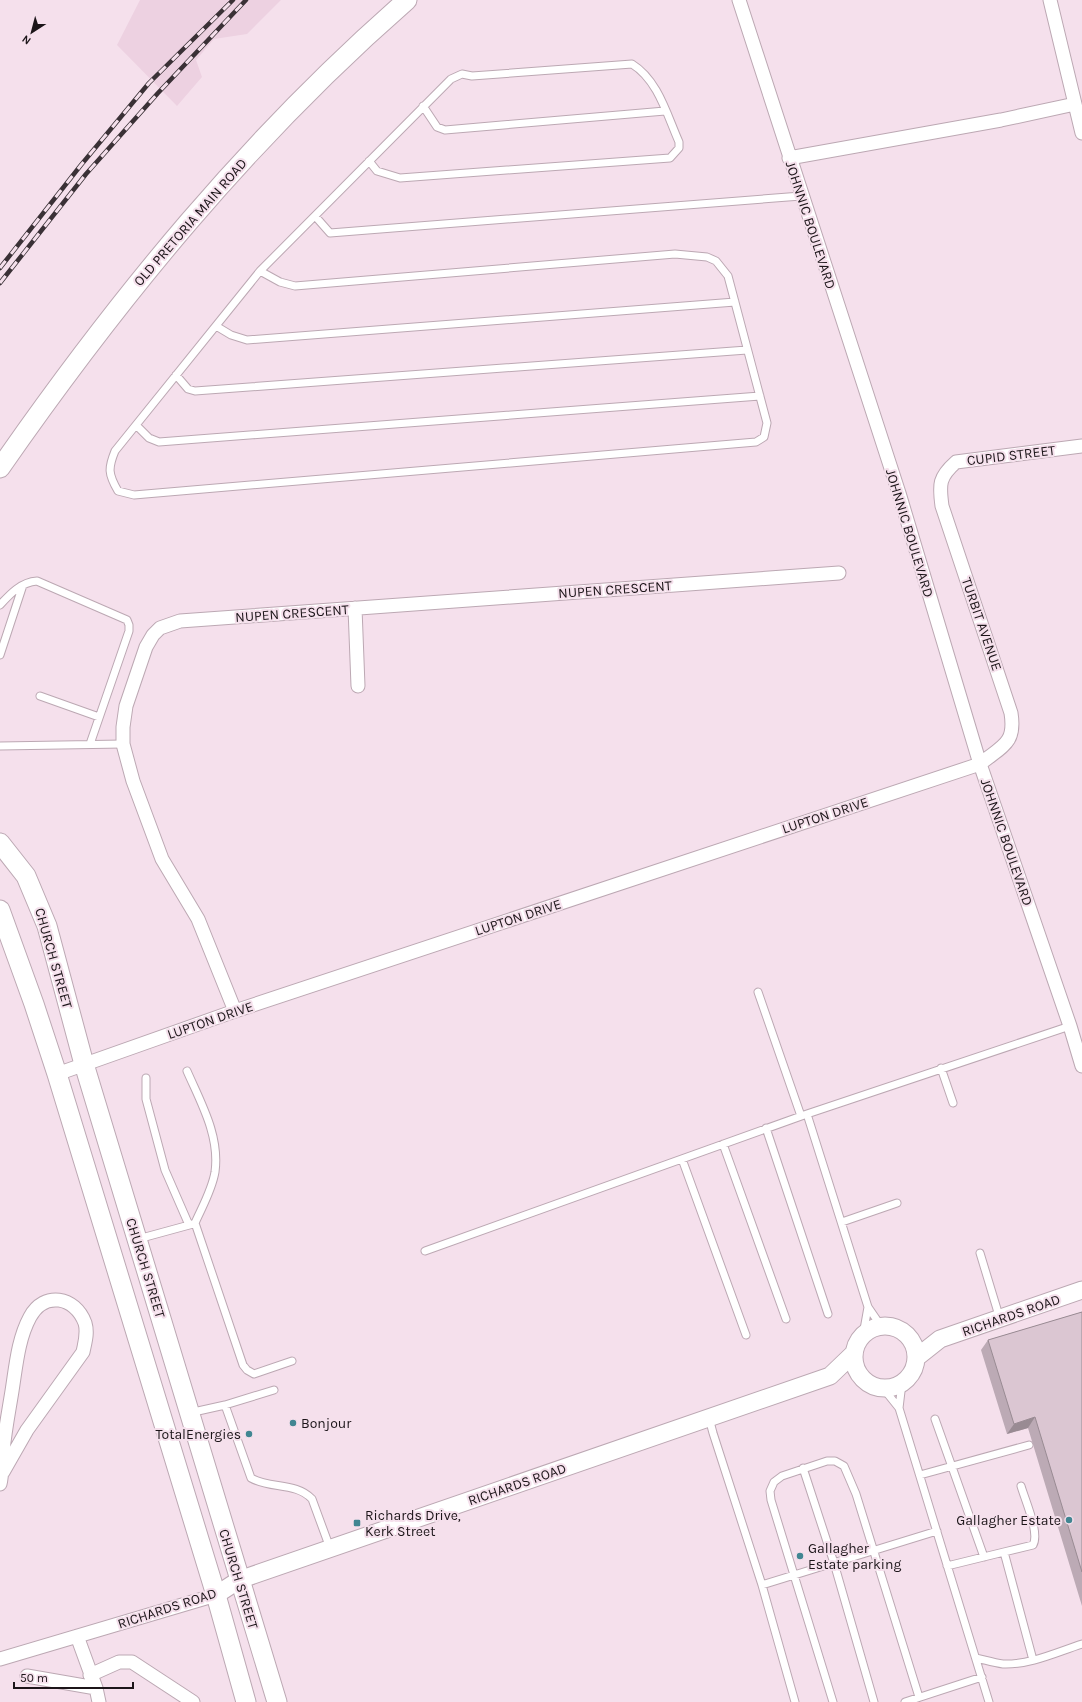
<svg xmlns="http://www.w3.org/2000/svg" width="1082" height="1702" font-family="Karla,sans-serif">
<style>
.built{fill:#edd1e1}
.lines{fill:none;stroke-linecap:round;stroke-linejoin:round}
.service-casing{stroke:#bca8b3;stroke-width:9}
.minor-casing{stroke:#bca8b3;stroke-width:15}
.tertiary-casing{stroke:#bca8b3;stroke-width:19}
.secondary-casing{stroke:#bca8b3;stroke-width:21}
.service{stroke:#fff;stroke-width:7}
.minor{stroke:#fff;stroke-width:13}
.tertiary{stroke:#fff;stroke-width:17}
.secondary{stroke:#fff;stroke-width:19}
.rail-casing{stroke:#3a3136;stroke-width:4.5}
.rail{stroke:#f5e0ec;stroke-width:3;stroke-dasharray:9;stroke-linecap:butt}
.wall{fill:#bcaab5}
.shaded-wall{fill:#998b93}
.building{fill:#dbc6d2;stroke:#998b93}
.poi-dot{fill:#418692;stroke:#f5e0ec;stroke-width:1.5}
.labels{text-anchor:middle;stroke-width:4;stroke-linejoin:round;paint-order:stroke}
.street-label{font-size:14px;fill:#1c1519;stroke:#f5e0ec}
.poi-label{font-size:14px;fill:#1c1519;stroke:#f5e0ec;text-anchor:start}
</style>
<rect width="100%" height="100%" fill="#f5e0ec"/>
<path class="built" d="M140 0H281L247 34 214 39 196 60 202 77 177 106 117 45Z"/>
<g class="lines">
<defs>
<path id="service" d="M423 106 437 127 445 130 665 111
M315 216 330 233 801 196
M260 271 280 282 295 286 675 254 707 257 716 261 728 276 767 423 764 437 756 442 134 495 118 491C108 474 108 468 115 451L260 271 451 79 462 74 472 76 632 64C658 80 667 115 679 142V148L670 158 400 178 377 171 369 161
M216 326 231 335 247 340 735 302
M176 375 188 389 195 391 747 350
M136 425 149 438 159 442 760 396
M0 605C10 594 21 582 37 581L127 620 129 625V631L90 744
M0 655 23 585
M40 696 99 717
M0 746 123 744
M758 992 801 1116
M941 1068 953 1103
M187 1071C201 1103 220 1136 215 1172 212 1190 202 1207 195 1223L243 1365 247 1370 254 1374 292 1361
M146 1078V1099L165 1170 189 1225
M807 1114 868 1307 881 1326
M766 1128 828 1314
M723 1144 786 1319
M682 1159 746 1335
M842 1222 897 1203
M138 1239 193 1224
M425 1251 807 1114 1070 1026
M980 1253 1000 1319
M863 1335 868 1307
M883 1388 899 1408 989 1702
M225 1405 251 1478C270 1489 296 1482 312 1499L330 1548
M899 1408 902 1383
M189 1413 225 1405 274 1390
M709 1418 713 1433 762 1585 795 1702
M935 1419 984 1557
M803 1468 834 1563 874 1702
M920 1475 1029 1445
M1004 1552 1033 1545C1040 1533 1025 1500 1021 1486
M947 1566 1004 1552 1033 1660
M762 1585 937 1531
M976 1658C985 1660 994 1663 1003 1664 1030 1665 1057 1652 1082 1644
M833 1702 771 1500 770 1491 774 1482 782 1476 827 1461H835L844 1466 856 1494 919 1697
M905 1702 982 1677"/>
<path id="minor" d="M739 0 899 493 980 764 1070 1026 1082 1066
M1050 0 1082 133
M789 158 1001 120 1075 104
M355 608 358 686
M235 1011 198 919 162 859 133 781 123 744V727L126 706 146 647 153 635 160 628 180 621 839 573
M57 1074 235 1011 980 764C1002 746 1016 744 1011 713L942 506C939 484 939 477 956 462L1082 446
M0 1484C3 1472 1 1462 3 1451 5 1430 9 1410 12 1391 16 1366 18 1339 30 1317 44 1291 75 1296 85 1323 88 1333 85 1342 83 1352L27 1430 3 1472
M77 1636 96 1688 99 1702
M0 1659 216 1595
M90 1675 119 1662H132L193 1702
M27 1676 96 1688"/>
<path id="tertiary" d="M854 1357a31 31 0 1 1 62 0a31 31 0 1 1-62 0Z
M916 1358 940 1339 1082 1290
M216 1595 239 1580 830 1376 854 1353"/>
<path id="secondary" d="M0 468C119 297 249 138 407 0
M0 843 26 876 47 926 84 1064 277 1702
M0 910 34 1004 57 1074 216 1595 246 1702"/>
</defs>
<use href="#service" class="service-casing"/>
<use href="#minor" class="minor-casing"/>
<use href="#tertiary" class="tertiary-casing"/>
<use href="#secondary" class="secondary-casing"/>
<use href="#service" class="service"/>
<use href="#minor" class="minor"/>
<use href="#tertiary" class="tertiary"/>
<use href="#secondary" class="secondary"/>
<defs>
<path id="rail" d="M0 268 81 165 149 83 233 0
M0 283 86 174 158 93 246 0"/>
</defs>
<use href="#rail" class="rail-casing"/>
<use href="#rail" class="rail"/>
</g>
<path class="wall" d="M1082 1312V1606L1028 1428 1007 1434 981 1350 988 1340Z"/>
<path class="shaded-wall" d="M1035 1417 1028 1428 1007 1434 1014 1424Z"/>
<path class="building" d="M1082 1312V1572L1035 1417 1014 1424 988 1340Z"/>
<g class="poi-dot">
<circle cx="293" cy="1423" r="4"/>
<circle cx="249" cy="1434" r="4"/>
<circle cx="1069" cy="1520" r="4"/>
<rect x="353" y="1519" width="8" height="8" rx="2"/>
<circle cx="800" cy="1556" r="4"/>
</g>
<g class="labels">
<g class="street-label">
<text transform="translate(190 222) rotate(-49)" y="5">OLD PRETORIA MAIN ROAD</text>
<text transform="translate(811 225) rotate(72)" y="5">JOHNNIC BOULEVARD</text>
<text transform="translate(1011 455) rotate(-7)" y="5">CUPID STREET</text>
<text transform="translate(910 533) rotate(73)" y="5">JOHNNIC BOULEVARD</text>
<text transform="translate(615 589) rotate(-4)" y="5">NUPEN CRESCENT</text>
<text transform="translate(292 613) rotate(-4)" y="5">NUPEN CRESCENT</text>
<text transform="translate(982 624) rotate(71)" y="5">TURBIT AVENUE</text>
<text transform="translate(825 815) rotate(-18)" y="5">LUPTON DRIVE</text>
<text transform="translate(1007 842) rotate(71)" y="5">JOHNNIC BOULEVARD</text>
<text transform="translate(518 917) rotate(-18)" y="5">LUPTON DRIVE</text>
<text transform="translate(54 958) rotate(74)" y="5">CHURCH STREET</text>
<text transform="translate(210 1020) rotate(-19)" y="5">LUPTON DRIVE</text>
<text transform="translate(146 1268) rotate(73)" y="5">CHURCH STREET</text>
<text transform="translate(1011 1315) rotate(-19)" y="5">RICHARDS ROAD</text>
<text transform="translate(517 1484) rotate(-19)" y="5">RICHARDS ROAD</text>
<text transform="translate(239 1579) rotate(73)" y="5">CHURCH STREET</text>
<text transform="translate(167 1608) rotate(-18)" y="5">RICHARDS ROAD</text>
</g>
<g class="poi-label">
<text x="301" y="1428">Bonjour</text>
<text x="241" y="1439" text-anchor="end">TotalEnergies</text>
<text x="365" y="1520">Richards Drive,<tspan x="365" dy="16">Kerk Street</tspan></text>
<text x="1061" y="1525" text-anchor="end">Gallagher Estate</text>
<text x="808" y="1553">Gallagher<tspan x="808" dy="16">Estate parking</tspan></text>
</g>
</g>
<g transform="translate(32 32) rotate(216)" stroke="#f5e0ec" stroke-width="3" paint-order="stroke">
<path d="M0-3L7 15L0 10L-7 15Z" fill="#1c1519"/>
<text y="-6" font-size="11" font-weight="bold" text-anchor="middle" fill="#1c1519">N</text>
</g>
<path d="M14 1682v6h119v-6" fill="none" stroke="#1c1519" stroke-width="2"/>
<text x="20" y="1682" font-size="12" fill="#1c1519" stroke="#f5e0ec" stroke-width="3" paint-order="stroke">50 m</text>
</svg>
